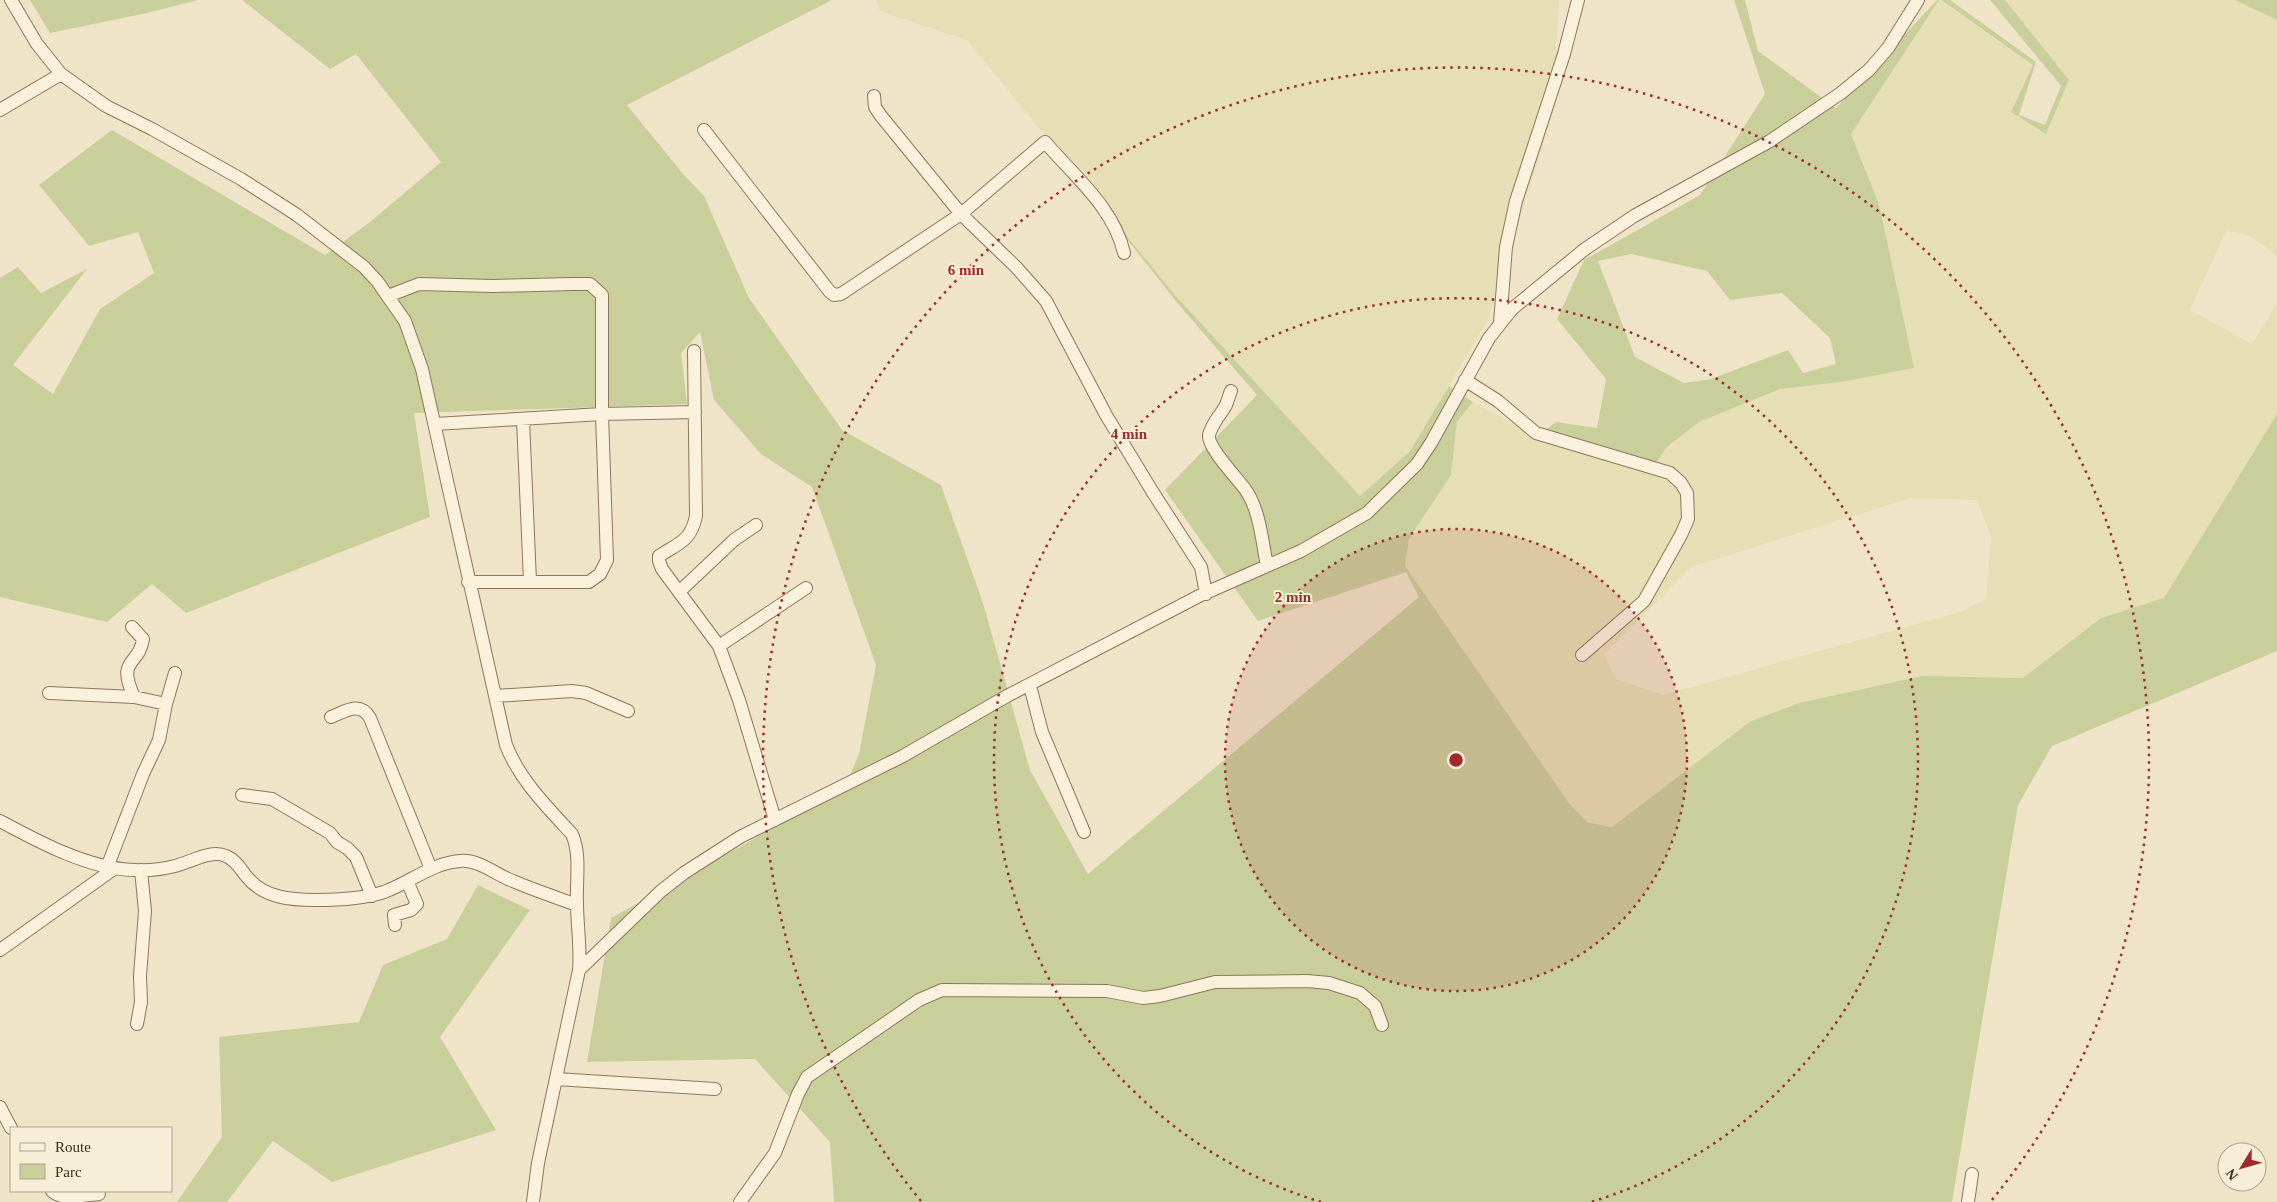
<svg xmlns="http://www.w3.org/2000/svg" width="2277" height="1202" font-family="'Times New Roman',serif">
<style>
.farmland{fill:#e6deb5;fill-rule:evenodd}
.green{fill:#c9cf9b;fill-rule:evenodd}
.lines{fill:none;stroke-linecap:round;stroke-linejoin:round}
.minor-casing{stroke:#8d765c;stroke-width:14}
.minor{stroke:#faf1dc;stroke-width:12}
.ring{fill:none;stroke:#9e2a2b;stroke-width:2.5;stroke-dasharray:2.5 5}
.centre{fill:#9e2a2b;stroke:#f7eed8;stroke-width:2.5}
.ring-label{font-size:15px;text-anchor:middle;font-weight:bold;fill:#9e2a2b;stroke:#f7eed8;stroke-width:4;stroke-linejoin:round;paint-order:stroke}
</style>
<rect width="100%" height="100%" fill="#f0e4c8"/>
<path class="farmland" d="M876 0H1559L1552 116 1488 320 1410 451 1360 496 1175 295 967 40 880 11Z
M1939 0 2033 65 2011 112 2046 134 2069 80 2005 0H2235L2277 20V256L2249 235 2226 231 2190 310 2252 344 2277 303V414L2164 598 2101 618 2023 678 1922 676 1799 703 1751 721 1612 827 1587 822 1569 803 1405 566 1409 539 1451 475 1457 422 1473 402 1537 436 1648 473 1667 447 1699 422 1780 389 1841 382 1879 204 1851 134ZM1910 498 1977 500 1991 538 1986 599 1963 611 1663 695 1616 679 1604 654 1691 567Z"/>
<path class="green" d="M30 0H198L147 13 50 33Z
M242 0H832L627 105 683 174 704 196 749 298 842 430 941 485 983 603 1030 770 1088 874 1419 597 1406 572 1258 621 1165 490 1257 395 1179 305 1070 167 1175 295 1360 496 1410 451 1449 386 1473 402 1457 422 1451 475 1409 539 1405 566 1569 803 1587 822 1612 827 1751 721 1799 703 1922 676 2023 678 2101 618 2164 598 2277 414V651L2052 746 2018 805 1952 1202H834L830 1142 755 1059 587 1062 611 918 844 789 859 754 876 665 812 487 761 454 714 400 700 332 681 353 687 404 414 413 430 517 186 613 152 584 107 622 0 597V278L18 267 41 293 87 269 13 365 53 394 100 309 154 273 138 232 89 246 39 185 112 130 325 255 370 222 441 162 356 54 330 69Z
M1734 0H1745L1758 51 1836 108 1937 0H1939L1851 134 1879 204 1914 368 1841 382 1780 389 1699 422 1667 447 1649 473 1537 436 1556 422 1597 428 1606 379 1557 319 1584 260 1700 195 1765 94ZM1631 254 1707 271 1730 300 1782 293 1830 338 1836 364 1803 373 1788 350 1711 379 1684 383 1635 357 1598 261Z
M1941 0H1950L2036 62 2019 115 2045 125 2061 86 1990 0H2005L2069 80 2046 134 2011 112 2033 65Z
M2235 0H2277V20Z
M478 885 530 910 440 1037 496 1130 332 1182 273 1141 227 1202H177L222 1137 219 1037 359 1022 383 965 447 939Z"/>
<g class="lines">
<defs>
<path id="minor" d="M11 0 37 44 61 74 106 106 152 129 241 179 297 215 364 267 377 281 405 321 422 369 506 745C519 779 547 807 572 834 581 855 576 880 577 903 577 926 581 947 579 970L538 1163 533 1202
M874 96 875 107 881 116 961 214 1016 267 1046 301 1106 415 1152 491 1201 567 1206 594
M0 110 61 74
M704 130 830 292 834 295 841 294 961 214 1045 142C1074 176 1114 208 1124 253
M388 296 419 284 493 286 573 284H590L602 295V414L607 560 600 574 589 582H468
M1500 323 1506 247 1516 201 1564 54 1578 0
M694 351 696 516C691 541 679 543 659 556V561L662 569 719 646 739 700 775 820
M1465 380 1498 401 1536 433 1670 473 1681 483 1687 493 1688 519 1681 535 1644 601 1582 655
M1231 391C1229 395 1228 401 1226 405 1220 416 1212 423 1209 435 1207 447 1237 478 1245 489 1260 510 1262 541 1267 566
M523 420 530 581
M435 424 602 414 695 412
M680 591 734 540 756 525
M132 627 143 639C139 667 116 657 134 697
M719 646 806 588
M1030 686 1042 732 1084 832
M49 693 134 697 166 704
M495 696 572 691 586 693 628 711
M331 717C346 711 360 701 370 718L431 869
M242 795 272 799 330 833 337 842 347 848 356 857 372 896
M0 821C39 842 89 869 134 870 147 871 163 869 175 866 191 862 211 849 226 856 236 860 241 870 247 877 264 898 291 900 316 900 337 900 363 899 384 892 409 883 432 863 460 861 479 859 496 875 513 881 534 890 555 897 577 905
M108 865 143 774 159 740 166 704 175 673
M395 925 394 915 411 910 417 904 407 881
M0 950 115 868
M579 970 661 891 684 873 740 837 903 756 1007 696 1201 595 1301 551 1367 513 1417 464 1431 443 1489 338 1512 309 1585 249 1634 216 1770 141 1841 93 1869 70 1888 48 1918 0
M137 1024 141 1002 140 976 145 911 141 870
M556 1079 715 1089
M0 1107 11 1128
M52 1191C62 1201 85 1195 99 1194
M740 1202 775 1153 798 1094 807 1077 919 1000 942 990 1107 991 1143 998 1160 996 1215 982 1307 981 1329 983 1360 993 1375 1006 1382 1025
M1968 1202 1972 1174"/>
</defs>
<use href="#minor" class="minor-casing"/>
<use href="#minor" class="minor"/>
</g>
<circle cx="1456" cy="760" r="231" fill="#9e2a2b" fill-opacity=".12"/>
<g class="ring">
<circle cx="1456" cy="760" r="231"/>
<path d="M1321 1202A462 462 0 1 1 1591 1202"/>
<path d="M921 1201A693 693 0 1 1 1991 1201"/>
</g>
<circle cx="1456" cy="760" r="8" class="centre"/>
<g class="ring-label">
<text x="966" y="275">6 min</text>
<text x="1129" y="439">4 min</text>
<text x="1293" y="602">2 min</text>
</g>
<rect x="10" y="1127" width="162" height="65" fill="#f7eed8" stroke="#ada18e"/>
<rect x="20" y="1143" width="25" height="8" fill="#faf1dc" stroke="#ada18e"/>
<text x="55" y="1152" font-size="15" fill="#3d2e20">Route</text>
<rect x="20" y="1164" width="25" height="15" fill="#c9cf9b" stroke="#ada18e"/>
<text x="55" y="1177" font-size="15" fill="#3d2e20">Parc</text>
<g transform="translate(2242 1167) rotate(233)"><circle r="24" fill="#f7eed8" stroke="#ada18e"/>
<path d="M0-4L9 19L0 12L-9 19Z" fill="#9e2a2b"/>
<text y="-8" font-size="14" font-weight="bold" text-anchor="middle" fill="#3d2e20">N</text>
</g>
</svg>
